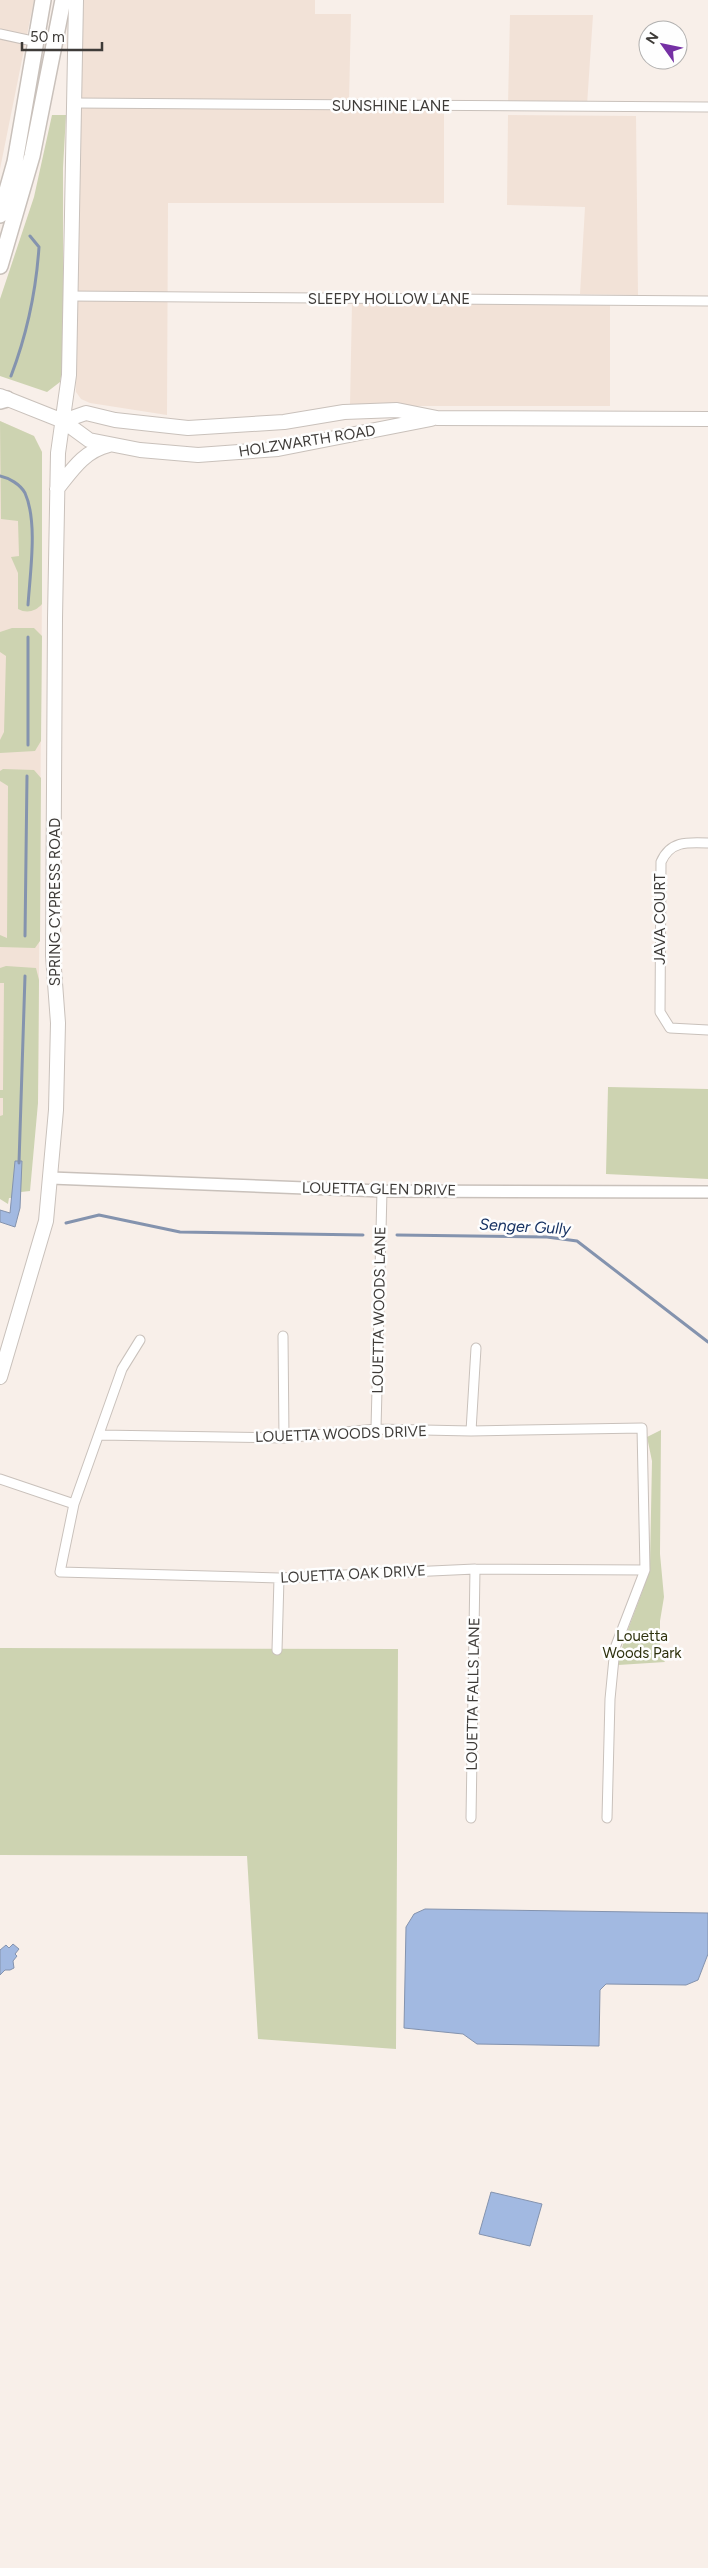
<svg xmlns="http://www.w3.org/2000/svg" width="708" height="2568" font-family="Figtree,sans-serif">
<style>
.built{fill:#f2e2d7}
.green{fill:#cdd3b1}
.water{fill:#a2b9e1;stroke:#8493ae}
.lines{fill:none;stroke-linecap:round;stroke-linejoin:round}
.stream{stroke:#8493ae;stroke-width:3}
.minor-casing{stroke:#c9c1bb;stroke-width:11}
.tertiary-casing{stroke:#c9c1bb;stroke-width:14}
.secondary-casing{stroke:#c9c1bb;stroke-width:16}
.primary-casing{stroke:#c9c1bb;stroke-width:18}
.minor{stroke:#fff;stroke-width:9}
.tertiary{stroke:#fff;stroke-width:11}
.secondary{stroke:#fff;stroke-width:14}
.primary{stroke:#fff;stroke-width:15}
.labels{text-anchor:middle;stroke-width:5;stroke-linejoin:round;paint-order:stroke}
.street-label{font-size:15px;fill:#3e3b38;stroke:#fefefe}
.park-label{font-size:15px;fill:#2e320e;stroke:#fefefe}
.water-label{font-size:16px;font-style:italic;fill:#163162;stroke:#fefefe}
</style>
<rect width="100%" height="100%" fill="#f8efe9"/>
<path class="built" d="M0 0H34L0 169Z
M84 0H315V14H351L349 101 444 105V203H168L167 415 90 403 81 399 76 392 74 360 79 65Z
M510 15H593L587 105 508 104Z
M508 115 636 116 638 295 580 294 585 207 507 205Z
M352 303 610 305V406H350Z
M0 421 34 436 42 452V594L38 1103 0 1161Z"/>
<path class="green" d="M52 115H66L63 168V366L60 382 47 392 0 376V299L34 197Z
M0 421 34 436 42 452V604C36 611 27 614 18 609V573L11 557 19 556 18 521 1 519Z
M12 628H34L42 636 41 741 35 751 0 753V740L4 732 6 656 0 652V632Z
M3 769 34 770 41 778 40 941 35 948 0 947V935L7 938 8 786 0 781V771Z
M6 966 36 968 39 980 38 1103 30 1191 21 1192 18 1198H9L8 1204 0 1199V1116L3 1115V1098H0V1090H3L4 983H0V968Z
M608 1087 708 1089V1179L606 1174Z
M661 1430 660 1554 664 1597 660 1621V1655L665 1662 618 1665C624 1630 643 1599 650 1564L652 1461 647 1437Z
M0 1648 398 1649 396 2049 258 2039 247 1856 0 1855Z"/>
<path class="water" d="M15 1161H22L20 1208 15 1227 0 1222V1210L10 1213Z
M425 1909 708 1913V1954L698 1980 686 1985 606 1984 600 1990 599 2046 477 2044 463 2034 404 2028 406 1927 414 1914Z
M13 1944 19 1949 15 1954 17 1956 13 1961 14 1968 10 1970H5L0 1975V1950L6 1945 9 1948Z
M491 2192 542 2204 530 2246 479 2234Z"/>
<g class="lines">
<path class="stream" d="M11 376C27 334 36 292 39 247L30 236
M0 476C9 478 20 484 25 493 38 522 30 573 28 605
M28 745V637
M25 936 27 776
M19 1163 25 976
M66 1223 99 1215 180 1232 363 1235
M397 1235 547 1237 577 1241 708 1342"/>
<defs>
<path id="minor" d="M0 34 37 42
M74 103 708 107
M70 296 708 301
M708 843C687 842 670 841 661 862L660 1012 670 1028 708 1030
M283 1336 284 1438
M140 1340 122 1369 74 1504 60 1572 279 1578 475 1569 645 1570
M376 1429 382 1191
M471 1431 476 1348
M99 1435 284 1438 376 1429 471 1431 642 1428 645 1570 615 1648 610 1699 607 1818
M0 1479 74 1504
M277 1650 279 1578
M471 1818 475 1569"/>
<path id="tertiary" d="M51 1178 382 1191 708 1192"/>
<path id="secondary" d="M0 396 63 421 89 440 140 450 198 455 278 449 431 419
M63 421 86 413 115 420 188 428 284 422 344 412 397 410 437 418 708 419
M57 489C72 470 84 451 109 445
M0 1377 46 1221 56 1110 58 1023 53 956 55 619 58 453 69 375 76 0"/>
<path id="primary" d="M0 215 15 162 43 0
M0 266 32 156 63 0
M0 401 7 399"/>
</defs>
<use href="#minor" class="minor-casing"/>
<use href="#tertiary" class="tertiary-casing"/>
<use href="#secondary" class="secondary-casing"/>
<use href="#primary" class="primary-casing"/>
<use href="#minor" class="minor"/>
<use href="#tertiary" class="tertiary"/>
<use href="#secondary" class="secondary"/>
<use href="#primary" class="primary"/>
</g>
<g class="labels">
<g class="street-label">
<text x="391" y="111">SUNSHINE LANE</text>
<text x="389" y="304">SLEEPY HOLLOW LANE</text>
<text transform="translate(307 441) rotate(-9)" y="5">HOLZWARTH ROAD</text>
<text transform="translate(55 902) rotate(-90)" y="5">SPRING CYPRESS ROAD</text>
<text transform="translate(660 919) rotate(-90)" y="5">JAVA COURT</text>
<text transform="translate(379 1189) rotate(1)" y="5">LOUETTA GLEN DRIVE</text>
<text transform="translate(379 1310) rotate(-89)" y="5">LOUETTA WOODS LANE</text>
<text transform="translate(341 1434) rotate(-2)" y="5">LOUETTA WOODS DRIVE</text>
<text transform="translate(353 1574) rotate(-3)" y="5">LOUETTA OAK DRIVE</text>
<text transform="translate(473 1694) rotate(-89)" y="5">LOUETTA FALLS LANE</text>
</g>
<g class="park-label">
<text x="642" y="1641">Louetta<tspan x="642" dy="17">Woods Park</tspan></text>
</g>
<g class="water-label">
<text transform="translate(525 1226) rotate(3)" y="6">Senger Gully</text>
</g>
</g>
<g transform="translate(663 45) rotate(303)"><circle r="24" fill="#fefefe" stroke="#b1b0af"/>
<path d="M0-4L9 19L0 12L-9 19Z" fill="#7530a4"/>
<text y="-8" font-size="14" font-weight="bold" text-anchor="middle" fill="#3e3b38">N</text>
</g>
<path d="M22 42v8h80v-8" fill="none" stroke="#3e3b38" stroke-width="2.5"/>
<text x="30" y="42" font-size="15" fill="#3e3b38" stroke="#fefefe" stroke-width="4" paint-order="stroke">50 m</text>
</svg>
